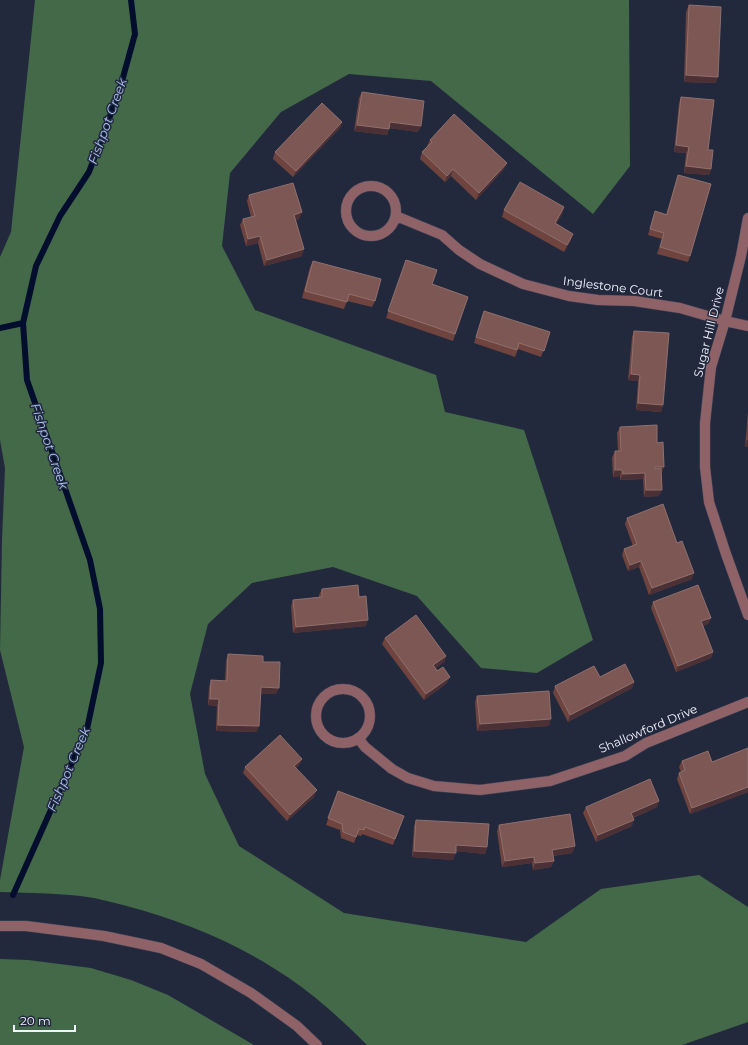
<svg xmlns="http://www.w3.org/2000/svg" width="748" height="1045" font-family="Montserrat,sans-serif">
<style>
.forest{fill:#436949}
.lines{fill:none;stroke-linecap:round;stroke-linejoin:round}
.stream{stroke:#030d2e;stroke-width:6}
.minor-casing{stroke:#404558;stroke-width:11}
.minor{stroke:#8e6267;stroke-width:10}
.wall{fill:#6f443e}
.shaded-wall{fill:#4b3135}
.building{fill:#7d5753;stroke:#8f706e}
.labels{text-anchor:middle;stroke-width:3;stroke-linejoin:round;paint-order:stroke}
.street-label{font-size:12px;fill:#f0f4ff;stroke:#23293d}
.water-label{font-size:13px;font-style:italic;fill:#a6c0f3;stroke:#23293d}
</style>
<rect width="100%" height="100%" fill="#23293d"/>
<path class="forest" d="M35 0H629L630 166 593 214 431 81 349 74 281 112 230 173 222 246 255 310 436 375 445 412 524 430 593 640 537 673 481 668 417 596 333 567 252 583 208 624 190 694 205 774 239 846 344 913 526 942 601 889 699 875 748 907V1022L682 1045H367C343 1021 318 998 289 978 239 944 182 920 123 905 114 903 104 900 94 898 63 893 31 893 0 892V880L24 747 0 650 2 540 5 468 0 440V257L11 232Z
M0 959 28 960 91 968 131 980 168 995 254 1045H0Z"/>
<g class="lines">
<path class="stream" d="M0 328 23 323
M13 895 87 729 101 663 100 609 90 560 27 380 23 323 36 266 60 216 89 172 119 92 135 34 131 0"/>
<defs>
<path id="minor" d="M346 211a25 25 0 1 1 50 0a25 25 0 1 1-50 0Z
M396 216 442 235 459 250 480 264 523 284 569 296 598 300 634 301 680 308 725 321 748 326
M748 218 741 256 725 321 711 367 705 423V467L709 502 726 554 748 615
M316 716a27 27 0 1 1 54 0a27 27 0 1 1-54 0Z
M358 738 365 747 392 769 408 778 434 786 480 790 550 781 625 756 646 743 748 702
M0 926H26L104 936 161 948 201 964 251 993 297 1026 317 1045"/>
</defs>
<use href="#minor" class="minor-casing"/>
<use href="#minor" class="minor"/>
</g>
<path class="wall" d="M689 5 716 83 684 82 686 12Z
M362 92 418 132 389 128 387 135 354 131 359 98Z
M681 97 708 150 711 169 709 175 684 173 686 153 674 152 679 103Z
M342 122 340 128 293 177 273 159 275 152Z
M430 140 507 163 504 169 476 200 451 176 445 182 420 159 422 152 428 146H427Z
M678 175 690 256 688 262 657 254 662 239 648 235 655 211 666 214Z
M249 195 302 212 299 219 296 220 302 256 264 266 258 243 246 246 240 225 243 219 251 217 247 201Z
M564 207 562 214 556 224 571 240 564 252 502 217 504 210Z
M406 260 432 284 468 297 453 341 386 318Z
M313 261 375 301 372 307 347 301 344 309 302 298 310 267Z
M482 318 550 332 541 357 518 349 515 357 474 343Z
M634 331 663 405 661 412 636 410 638 381 628 380 632 337Z
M748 412V447H745Z
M620 427 657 443 662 473H661L659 496 644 497 643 479 620 480V476L613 477 612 458 615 451H618L617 433Z
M627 518 677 543 692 579 649 595 639 567 628 571 622 555 624 549 633 546 625 524Z
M322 589 359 597 366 626 293 633 291 606 293 600 319 597V595Z
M653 602 711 618 708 624 703 626 713 652 711 658 676 672 651 608Z
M385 638 446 656 444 662 436 668 447 683 424 700 382 644Z
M228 654 263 662 276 694H260L257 732 216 731 217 706 208 705 209 687 211 680 225 681 226 661Z
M600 677 634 682 632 688 568 722 553 693 555 686Z
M477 696 549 726 477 731 475 702Z
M748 748V792L690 814 677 779 679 773 681 772 679 767 682 761 712 762Z
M302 759 299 765 296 768 314 797 287 821 243 773 245 767Z
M338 791 404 816 393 845 362 834 361 836 357 835 354 843 341 838 340 830 326 825Z
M659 801 657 807 633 818 632 826 596 842 583 813 586 807Z
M416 820 487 847 485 854 456 851 453 860 412 857 414 826Z
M499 825 575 846 572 853 553 856 554 861 551 867 533 870 532 863 502 867 497 831Z"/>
<path class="shaded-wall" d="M686 75 718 77 716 83 684 82Z
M342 122 340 128 293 177 296 171Z
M390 122 421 126 418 132 388 128Z
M357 125 389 129 387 135 354 131Z
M676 145 689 147 686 153 674 152Z
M507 163 504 169 476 200 479 193Z
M686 166 711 169 709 175 684 173Z
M453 169 451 176 445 182 447 176Z
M564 207 562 214 553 230 555 223Z
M302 212 299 219 292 221 294 215Z
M573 234 571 240 564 252 567 245Z
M260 236 258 243 246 246 248 239Z
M304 249 302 256 264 266 267 260Z
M631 374 640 375 638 381 628 380Z
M638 403 663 405 661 412 636 410Z
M747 440H748V447H745Z
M655 467H664L662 473H653Z
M615 470H622L620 476 613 477Z
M645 473 643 479 620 480 623 474Z
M646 490H662L659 496 644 497Z
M641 561 639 567 628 571 630 565Z
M694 573 692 579 649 595 652 588Z
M711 618 708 624 699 628 701 621Z
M368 620 366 626 293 633 296 627Z
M713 652 711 658 676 672 678 666Z
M446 656 444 662 431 672 433 665Z
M450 677 447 683 424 700 426 694Z
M634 682 632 688 568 722 570 715Z
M261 687 279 688 276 694H258Z
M210 699H219L217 706 208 705Z
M551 719 549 726 477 731 480 724Z
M218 725 259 726 257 732 216 731Z
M302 759 299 765 292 772 294 766Z
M748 787V792L690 814 692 808Z
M317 790 314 797 287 821 290 815Z
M659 801 657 807 629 819 631 813Z
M634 820 632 826 596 842 598 835Z
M456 845 487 847 485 854 454 851Z
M575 846 572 853 550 856 552 850Z
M414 851 456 853 453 860 412 857Z
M534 857 532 863 502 867 505 861Z
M554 861 551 867 533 870 535 863Z"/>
<path class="building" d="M689 5 721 7 718 77 686 75Z
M362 92 424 101 421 126 390 122 389 129 357 125Z
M681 97 714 100 708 150H713L711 169 686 166 689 147 676 145Z
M322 103 342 122 296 171 275 152Z
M454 114 507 163 479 193 453 169 447 176 422 152 432 142 430 140Z
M678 175 711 184 690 256 660 247 664 233 650 229 655 211 667 215Z
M520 182 564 207 555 223 573 234 567 245 504 210Z
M293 183 302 212 294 215 304 249 267 260 260 236 248 239 243 219 255 216 249 195Z
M406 260 437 270 432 284 468 297 455 334 388 311Z
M313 261 381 279 375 301 349 294 347 302 305 291Z
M484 311 550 332 544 351 519 343 517 350 476 337Z
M634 331 669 333 663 405 638 403 640 375 631 374Z
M657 425V443L663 442 664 467H655V469L661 468 662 490H646L645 473 623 474 622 470H615V451H621L620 427Z
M663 504 677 543 682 541 694 573 652 588 641 561 630 565 624 549 637 544 627 518Z
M358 585 359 597 366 596 368 620 296 627 293 600 322 597V589Z
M698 585 711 618 701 621 713 652 678 666 653 602Z
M416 615 446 656 433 665 437 671 443 667 450 677 426 694 385 638Z
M228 654 263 656V662H280L279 688 261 687 259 726 218 725 219 699H210L211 680 227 681Z
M625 664 634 682 570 715 555 686 594 666 600 677Z
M549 691 551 719 480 724 477 696Z
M280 735 302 759 294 766 317 790 290 815 245 767Z
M748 748V787L692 808 679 773 685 770 682 761 708 751 712 762Z
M650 779 659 801 631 813 634 820 598 835 586 807Z
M338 791 404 816 395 839 365 827 364 830 359 829 356 837 343 832 342 824 328 818Z
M570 814 575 846 552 850 554 861 535 863 534 857 505 861 499 825Z
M416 820 489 824 487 847 456 845V853L414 851Z"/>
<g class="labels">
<g class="street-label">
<text transform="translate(613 287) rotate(7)" y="4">Inglestone Court</text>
<text transform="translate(709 332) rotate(-76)" y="4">Sugar Hill Drive</text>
<text transform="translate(648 729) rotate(-23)" y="4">Shallowford Drive</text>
</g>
<g class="water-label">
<text transform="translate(107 121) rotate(-70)" y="5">Fishpot Creek</text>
<text transform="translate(50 446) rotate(71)" y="5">Fishpot Creek</text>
<text transform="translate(68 769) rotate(-67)" y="5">Fishpot Creek</text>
</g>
</g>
<path d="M14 1025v6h61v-6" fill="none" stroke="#f0f4ff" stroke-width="2"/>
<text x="20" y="1025" font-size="12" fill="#f0f4ff" stroke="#23293d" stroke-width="3" paint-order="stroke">20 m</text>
</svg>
